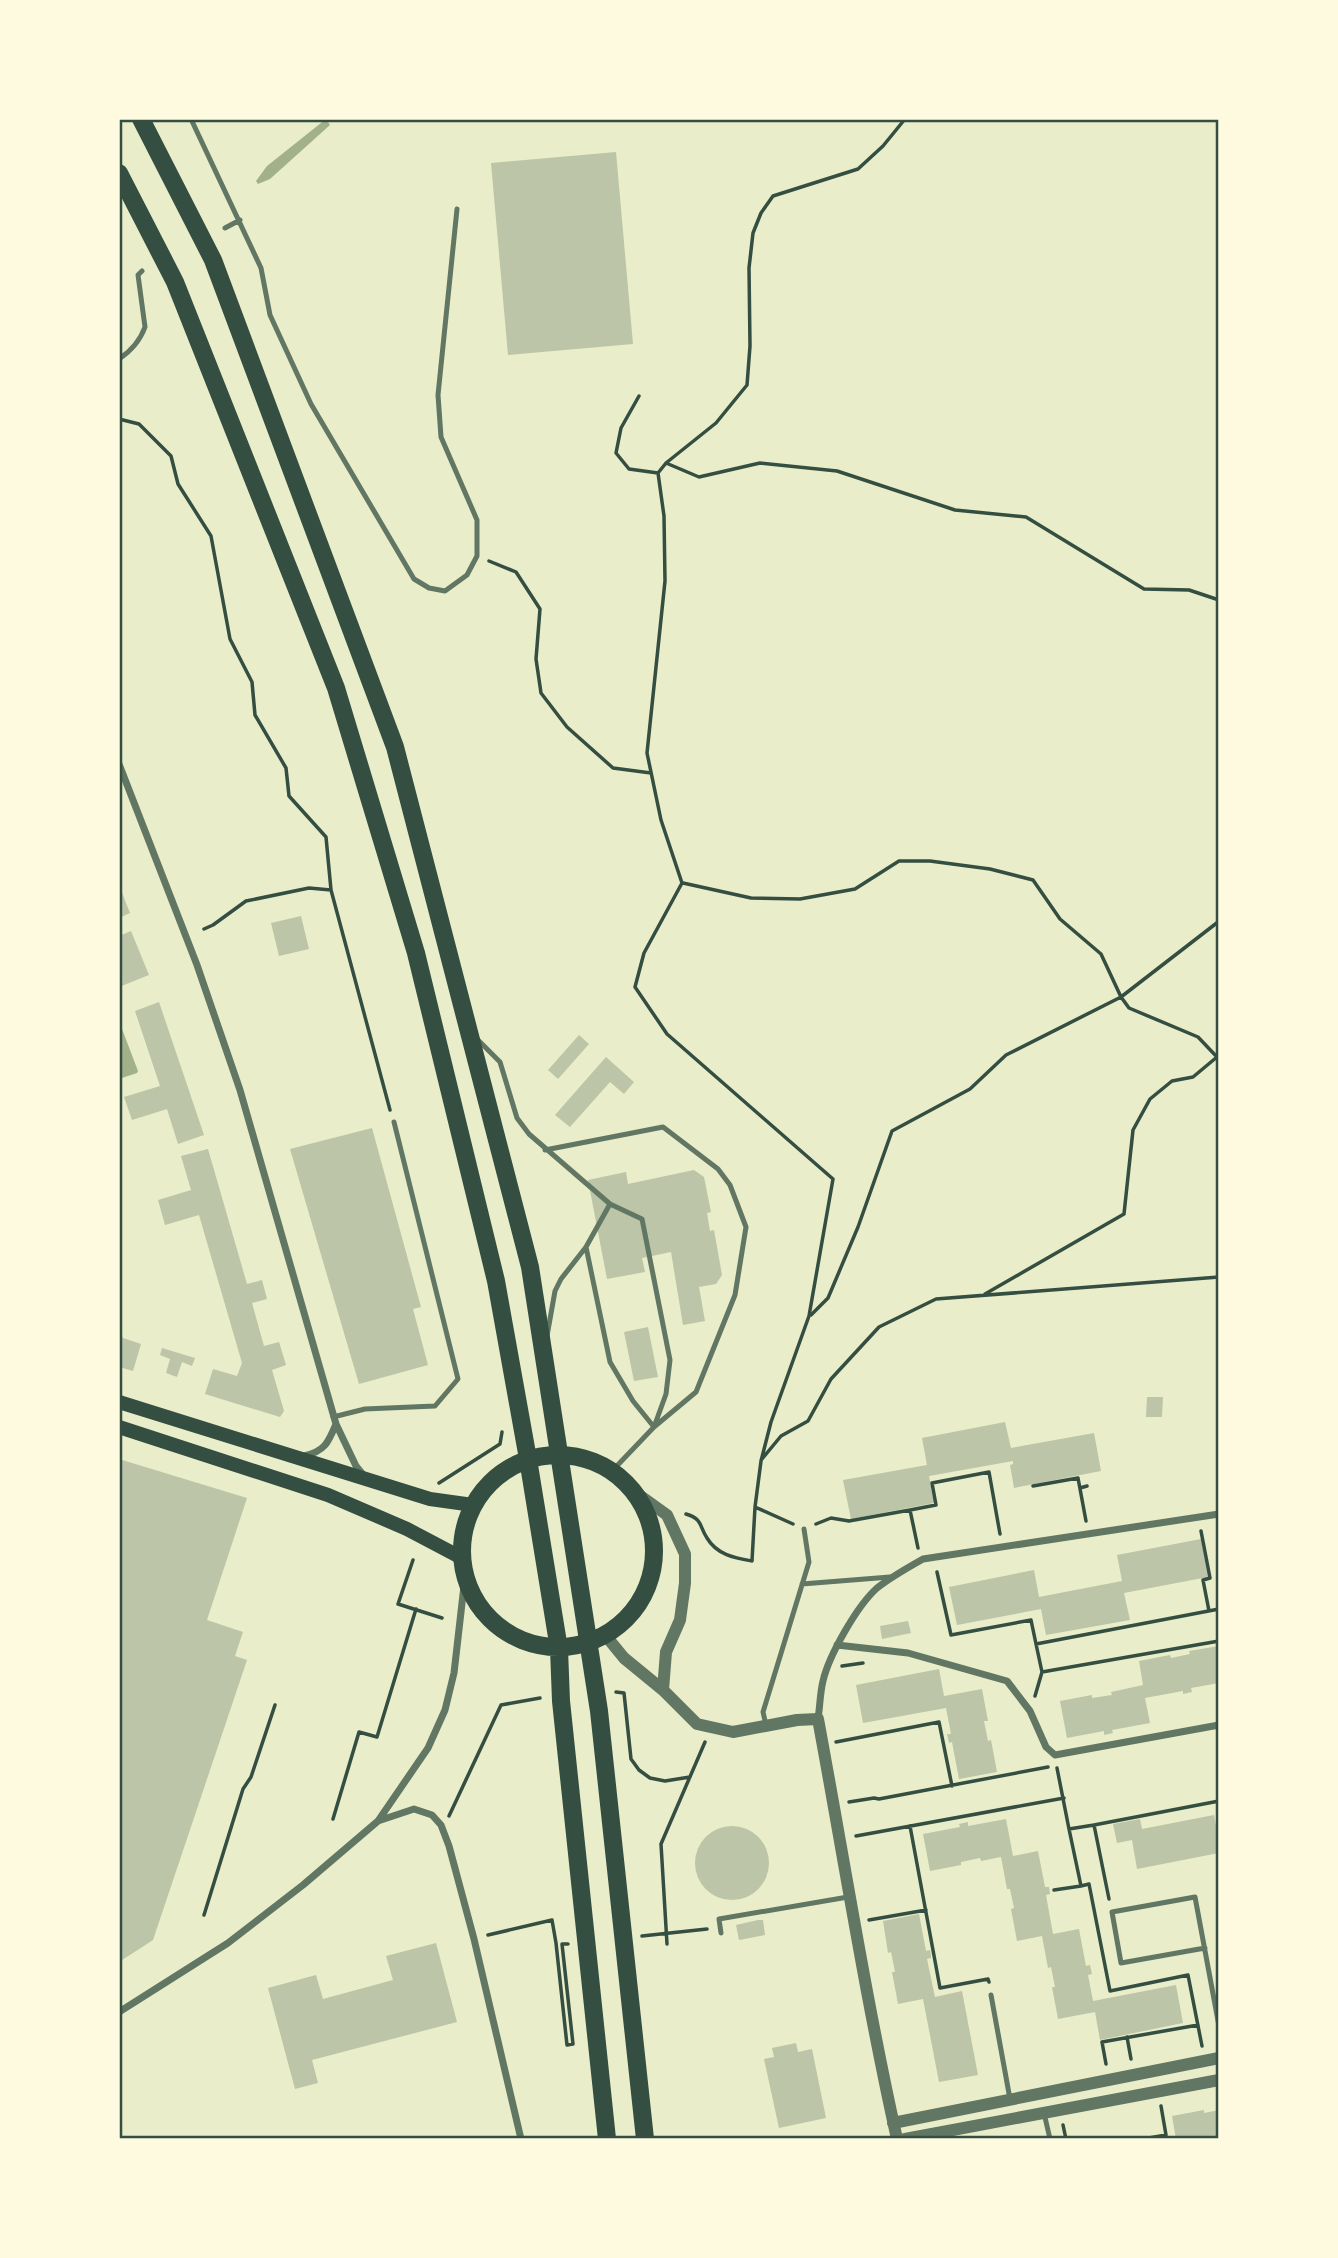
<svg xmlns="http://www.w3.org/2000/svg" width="1338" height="2258" font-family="'DM Sans',sans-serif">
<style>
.water{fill:#a3b18a}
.building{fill:#bcc5a7}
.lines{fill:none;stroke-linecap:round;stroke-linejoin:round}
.path{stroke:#344e41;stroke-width:3.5}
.service{stroke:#617663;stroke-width:5}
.minor{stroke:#617663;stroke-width:7}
.tertiary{stroke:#617663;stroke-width:12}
.secondary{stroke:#344e41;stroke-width:14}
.primary{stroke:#344e41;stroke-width:18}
.neatline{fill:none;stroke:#344e41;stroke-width:2.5}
</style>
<rect width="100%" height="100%" fill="#e9edc9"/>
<path class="water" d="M326 119 330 125 270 179 258 184 256 181 267 166Z
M119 1021 138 1071 137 1073 119 1079Z"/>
<path class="building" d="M616 152 633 344 508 355 491 163Z
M119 885 130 913 119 918Z
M301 916 309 949 279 956 271 923Z
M131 931 149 975 119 987V936Z
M159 1002 204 1135 178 1144 167 1109 132 1120 124 1097 160 1086 135 1011Z
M579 1035 589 1044 558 1079 548 1070Z
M606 1057 634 1082 624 1094 610 1082 570 1127 555 1115Z
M372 1128 421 1307 413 1309 428 1365 359 1384 290 1149Z
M208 1149 247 1284 262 1280 267 1299 252 1303 264 1346 279 1342 286 1365 272 1370 284 1411 280 1417 205 1394 213 1369 237 1376 242 1363 199 1215 165 1225 158 1200 191 1190 181 1156Z
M694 1170 704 1177 711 1212 707 1213 710 1231 714 1230 722 1275 716 1284 699 1287 705 1321 683 1325 671 1252 642 1258 645 1272 607 1279 588 1180 626 1172 628 1184Z
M648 1327 658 1377 634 1381 624 1332Z
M119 1332 123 1338 141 1344 133 1371 119 1367Z
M162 1348 195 1358 192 1366 182 1362 177 1377 166 1373 170 1359 160 1355Z
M1147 1397H1163L1162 1417H1146Z
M1005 1422 1011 1448 1094 1433 1101 1471 1014 1488 1010 1465 1013 1464V1461L929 1476 934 1503 851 1519 843 1480 927 1465 922 1438Z
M119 1459 247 1498 207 1620 243 1632 235 1656 247 1660 153 1940 119 1962Z
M1201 1539 1208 1577 1124 1593 1130 1620 1046 1635 1041 1609 957 1625 949 1587 1034 1570 1039 1597 1122 1581 1117 1555Z
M908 1621 911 1633 882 1639 880 1626Z
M1219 1646V1683L1191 1688 1192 1692 1183 1694V1691L1145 1698 1150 1723 1112 1730 1113 1733 1104 1735V1731L1067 1738 1060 1701 1092 1695V1698L1112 1695 1111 1692 1143 1685 1139 1661 1170 1655 1171 1658 1190 1654 1189 1651Z
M939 1669 944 1696 982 1689 988 1721H984L988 1741 991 1740 997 1772 959 1779 952 1742 949 1743 947 1734H951L946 1708 863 1723 856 1685Z
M1214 1815 1219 1842V1853L1137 1869 1132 1840 1117 1843 1113 1824 1140 1819 1142 1829Z
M1006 1819 1013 1856 1038 1851 1045 1887H1049L1050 1894 1046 1895 1053 1934 1079 1929 1086 1966 1090 1965 1092 1974 1088 1975 1093 2001 1176 1985 1183 2023 1100 2040 1095 2012 1058 2019 1052 1987H1055L1051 1967 1048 1968 1042 1936 1017 1941 1011 1909 1014 1908 1010 1889H1007L1001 1857 981 1861 980 1858 961 1862V1865L930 1871 923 1834 960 1827 959 1824 968 1822V1826Z
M695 1863a37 37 0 1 1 74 0a37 37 0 1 1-74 0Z
M919 1914 926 1951 930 1950 931 1955V1958L927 1959 935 1997 962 1991 978 2075 939 2082 923 1999 898 2004 892 1972H895L891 1952 888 1953 883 1921Z
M758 1920H763L765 1935 739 1940 736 1925Z
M436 1943 457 2022 312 2060 318 2083 295 2089 268 1988 316 1975 323 1999 393 1980 386 1956Z
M796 2043 798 2052 812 2049 826 2118 779 2128 764 2059 774 2057 772 2048Z
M1204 2110V2113L1219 2110V2139H1176L1172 2116Z"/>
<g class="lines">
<path class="path" d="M639 396 621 428 616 453 629 469 658 473 666 463 716 423 747 385 750 346 749 268 753 233 761 213 773 196 858 169 883 146 905 119
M119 419 139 424 171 456 178 484 211 536 230 639 252 682 255 715 286 768 289 796 326 837 331 890 390 1110
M666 463 699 477 760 463 837 471 955 510 1026 517 1144 589 1189 590 1219 600
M658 473 664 516 665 581 647 753 661 820 682 883 644 953 635 987 667 1034 833 1179 809 1316 771 1422 761 1461 755 1507 793 1524
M489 561 516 572 540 609 536 659 541 693 567 727 613 768 651 773
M683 883 751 898 800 899 855 889 899 861H930L990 869 1033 880 1060 919 1101 954 1121 997 1129 1008 1198 1037 1217 1057 1193 1077 1172 1081 1150 1099 1133 1130 1124 1214 985 1294
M204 929 213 925 246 901 309 888 331 890
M811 1315 828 1298 858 1227 892 1131 970 1089 1006 1055 1121 997 1218 922 1219 918
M762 1459 781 1436 808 1421 831 1379 879 1327 936 1299 1219 1277
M439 1483 500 1444 502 1432
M1033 1486 1078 1478 1086 1521
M1080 1488 1087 1486
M910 1510 936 1505 932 1483 989 1472 1000 1534
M686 1514C703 1519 699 1526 707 1538 717 1555 735 1558 752 1561L755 1507
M816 1524 831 1518 849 1521 910 1510 918 1548
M1201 1531 1210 1578 1203 1580 1209 1611
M413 1560 398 1604 442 1618
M937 1572 951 1635 1031 1620 1036 1644 1219 1609
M1036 1644 1042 1672
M842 1666 863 1663
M616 1692 624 1693 631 1759 639 1770 650 1778 665 1781 690 1777
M1035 1696 1042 1672 1219 1641
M836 1742 939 1722 952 1786
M1057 1768 1069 1829 1094 1825 1109 1899
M849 1802 874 1798 879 1799 1048 1767
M449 1816 501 1705 540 1698
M333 1819 359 1732 377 1737 416 1609
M1094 1825 1219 1801
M910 1826 940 1988 988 1979 989 1982
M1069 1829 1081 1886 1089 1884 1110 1991 1188 1975 1202 2046
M856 1836 1064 1798
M1054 1890 1081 1886
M204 1915 243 1789 251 1777 275 1705
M869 1920 926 1910
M488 1935 552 1920 556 1943 567 2045 573 2044
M642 1936 707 1929
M568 1944H562L573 2044
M667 1944 661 1844 705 1742
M1127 2037 1131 2059
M1106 2064 1102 2042 1198 2025
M1063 2125 1066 2139
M1143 2139 1166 2135 1161 2106"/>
<path class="service" d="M191 119 261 268 270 315 311 404 414 579 429 588 445 591 467 575 477 556V520L441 437 438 395 457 209
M225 228 240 220
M119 359C131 351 140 341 145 327L138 275 142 271
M476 1038 500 1062 517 1118 529 1134 610 1204 586 1247 561 1279 555 1291 547 1336
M545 1150 663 1127 718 1169 730 1185 746 1227 735 1295 696 1392 654 1427 633 1401 610 1362 586 1247
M610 1204 642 1219 670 1360 666 1394 654 1427 612 1471
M333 1417 365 1409 435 1406 458 1379 394 1122
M802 1584 890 1577
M766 1725 763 1712 809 1562 804 1529
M721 1933 719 1919 848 1897
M1205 1948 1121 1963 1112 1912 1195 1897 1219 2026
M991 1995 1010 2099
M1044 2113 1050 2139"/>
<path class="minor" d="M119 764 197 965 240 1090 336 1424 356 1466 365 1477
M304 1456C325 1451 328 1443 336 1424
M837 1645 908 1653 1007 1681 1030 1711 1046 1747 1055 1755 1219 1725
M818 1719C820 1706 820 1693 823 1681 829 1655 857 1606 877 1588 891 1577 907 1568 923 1559L1219 1514
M378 1821 414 1809 432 1815 441 1825 449 1846 474 1939 521 2139
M119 2012 228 1943 303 1885 378 1821 428 1748 445 1710 454 1673 465 1577"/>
<path class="tertiary" d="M635 1492 667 1515 685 1554V1583L680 1620 666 1652 663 1690
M606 1636 624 1658 663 1690 697 1724 733 1732 797 1720 818 1719C844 1859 866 2000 897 2139
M893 2123 1219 2058
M905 2139 1219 2080"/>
<path class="secondary" d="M119 1402 430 1499 473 1505
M119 1427 328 1495 407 1529 462 1558"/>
<path class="primary" d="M141 119 213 260 395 747 530 1267 599 1711 645 2139
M119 173 175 282 336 688 416 953 496 1281 528 1459 559 1649 561 1701 607 2139
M462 1551a96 96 0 1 1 192 0a96 96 0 1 1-192 0Z"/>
</g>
<rect width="1338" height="2258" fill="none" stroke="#fefae0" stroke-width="242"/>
<rect x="121" y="121" width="1096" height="2016" class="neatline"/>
</svg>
